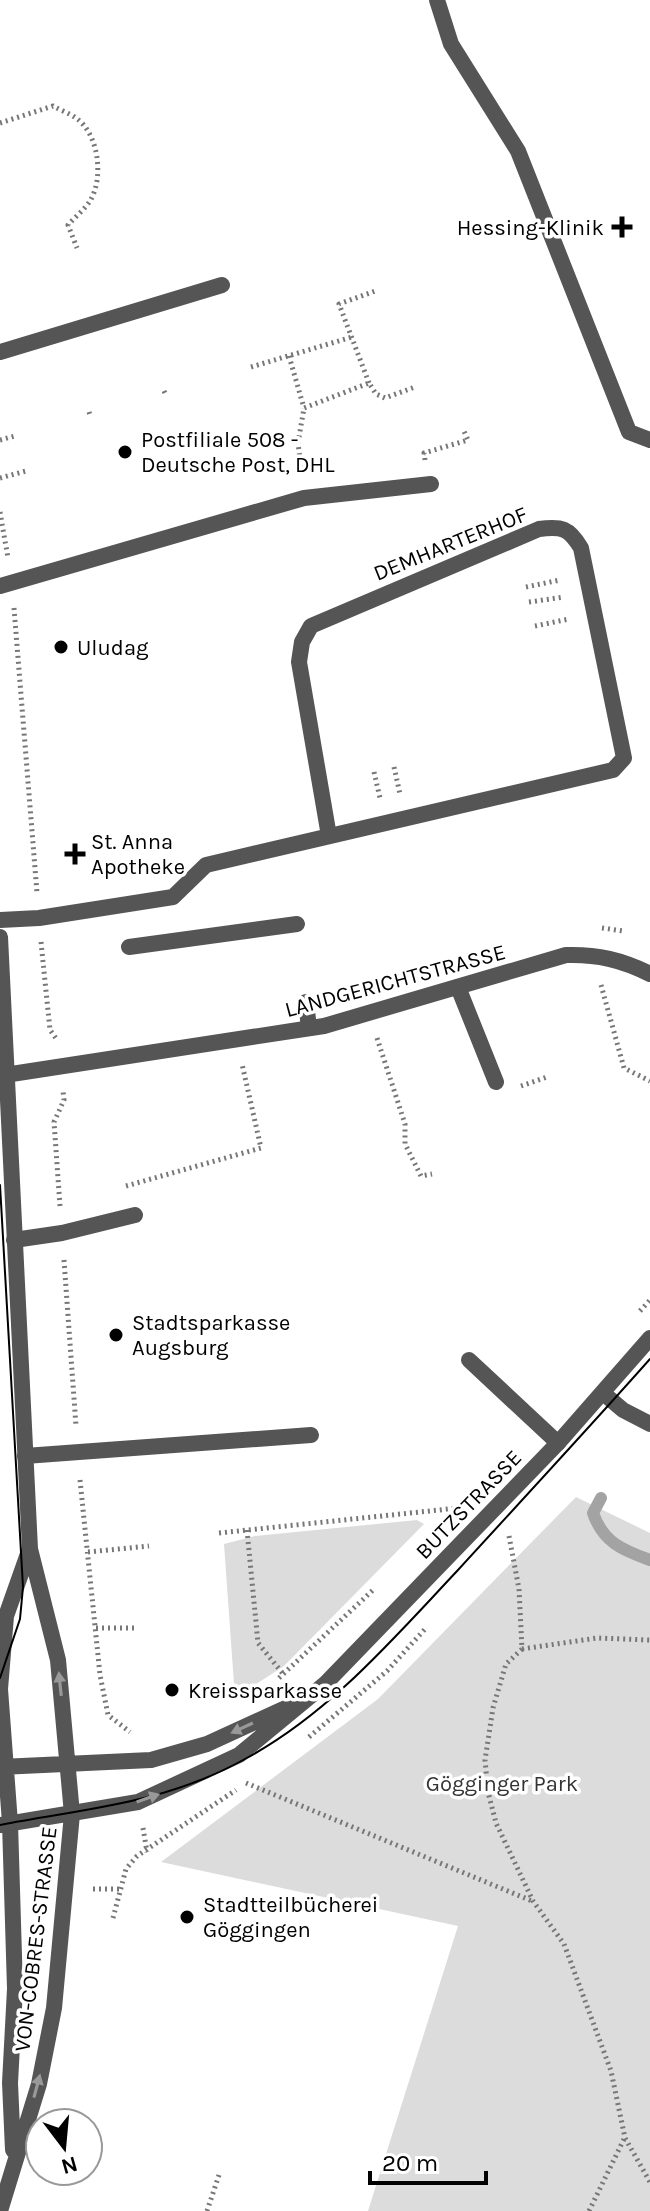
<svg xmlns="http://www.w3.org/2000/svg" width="650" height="2211" font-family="Karla,sans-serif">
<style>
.green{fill:#dcdcdc}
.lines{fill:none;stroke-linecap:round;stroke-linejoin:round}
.stream{stroke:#a3a3a3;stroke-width:12}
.path{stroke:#777;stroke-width:5;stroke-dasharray:2 4;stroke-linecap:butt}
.service{stroke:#555;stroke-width:16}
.minor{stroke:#555;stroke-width:16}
.tertiary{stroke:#555;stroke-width:16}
.tram{stroke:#000;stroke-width:2}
.oneway{fill:#999}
.poi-dot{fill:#000;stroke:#fff;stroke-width:3}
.labels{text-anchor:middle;stroke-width:7;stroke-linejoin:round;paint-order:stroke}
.poi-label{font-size:22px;fill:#000;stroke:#fff;text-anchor:start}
.street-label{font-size:22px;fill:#000;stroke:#fff}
.park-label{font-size:22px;fill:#333;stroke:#fff}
</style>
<rect width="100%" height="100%" fill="#fff"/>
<path class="green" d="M576 1497 650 1533V2211H368L458 1926 161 1862 378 1699Z
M417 1520 424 1524 284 1666 235 1698 224 1544 255 1536Z"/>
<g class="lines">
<path class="stream" d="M601 1498 593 1513C603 1542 622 1550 650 1560"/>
<path class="path" d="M0 123 53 106C60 110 69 113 76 118 99 134 104 178 90 201 84 210 75 217 68 225L77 248
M289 356 304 408
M251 367 352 337
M369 383 339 304 378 290
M164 391 165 393
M89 412 90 415
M0 440 15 436
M425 460 424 453 468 440 463 429
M301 467 298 443 304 408 369 383 376 394 385 398 415 387
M0 478 26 471
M0 512 8 558
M526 587 560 580
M529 602 564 597
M14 608 37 893
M535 626 569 619
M394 767 400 794
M374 772 380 798
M602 928 623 931
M41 942 50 1030 58 1041
M601 985 624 1068 650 1081
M377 1038 405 1124V1144L421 1176 432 1174
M521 1086 547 1077
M126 1186 261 1148 242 1064
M60 1206 54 1122 64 1100 63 1091
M64 1260 76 1426
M640 1311 650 1300
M80 1480 100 1675 108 1715 130 1732
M247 1530 258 1643 284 1675
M219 1533 458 1508
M509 1536 519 1589 522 1649 506 1664 493 1708 485 1760 488 1792 496 1823 533 1901 564 1944 611 2071 625 2138 650 2182
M88 1552 149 1546
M96 1628H135
M522 1649 597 1638 650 1640
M279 1678 373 1590
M309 1737 387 1671 425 1629
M246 1783 532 1901
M143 1828 147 1852
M93 1889H121
M113 1918 126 1869 137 1856 236 1790
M207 2211 219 2175
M589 2211 624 2139"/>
<path class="service" d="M437 0 451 44 518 151 629 432 650 440
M0 352 222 285
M0 586 304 498 431 484
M0 920 39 918 173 897 206 865 613 770 624 758 581 548C569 528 562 526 539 529L311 626 302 642 299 662 329 836
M129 947 297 924
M458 987 496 1082
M306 1002 309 1028
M14 1240 62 1233 135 1215
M469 1360 558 1443
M603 1393 623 1410 650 1424
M25 1456 311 1435"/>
<path class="minor" d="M5 1075 324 1026 566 955C597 954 622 960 650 974"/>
<path class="tertiary" d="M0 937 30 1549 58 1660 72 1814 54 2008 39 2084 0 2211
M0 1767 151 1760 207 1744 290 1706
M0 1825 138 1802 239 1755 325 1684 558 1443 650 1338
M13 2150 10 2083 15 1989 10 1823 0 1689 6 1616 29 1551"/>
<path class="tram" d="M0 1185 23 1587 20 1619 0 1678
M0 1825C88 1808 164 1804 245 1759 329 1714 393 1639 458 1570 522 1500 587 1430 650 1359"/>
</g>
<defs><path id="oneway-solid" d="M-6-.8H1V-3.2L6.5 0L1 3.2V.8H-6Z" transform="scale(2)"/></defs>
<g class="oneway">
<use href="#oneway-solid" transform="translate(60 1684) rotate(-96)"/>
<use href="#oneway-solid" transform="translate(242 1728) rotate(155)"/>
<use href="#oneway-solid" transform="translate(148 1798) rotate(-19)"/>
<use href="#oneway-solid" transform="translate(37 2086) rotate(-75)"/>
</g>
<g class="poi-dot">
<path d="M618 215h8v8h8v8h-8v8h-8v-8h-8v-8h8z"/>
<circle cx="125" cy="452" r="8"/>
<circle cx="61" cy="647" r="8"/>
<path d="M71 842h8v8h8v8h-8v8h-8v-8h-8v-8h8z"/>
<circle cx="116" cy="1335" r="8"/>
<circle cx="172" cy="1690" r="8"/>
<circle cx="187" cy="1917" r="8"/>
</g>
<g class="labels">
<g class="poi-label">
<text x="604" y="235" text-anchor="end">Hessing-Klinik</text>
<text x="141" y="447">Postfiliale 508 -<tspan x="141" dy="25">Deutsche Post, DHL</tspan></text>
<text x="77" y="655">Uludag</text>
<text x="91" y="849">St. Anna<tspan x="91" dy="25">Apotheke</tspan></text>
<text x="132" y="1330">Stadtsparkasse<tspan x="132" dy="25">Augsburg</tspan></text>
<text x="188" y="1698">Kreissparkasse</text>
<text x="203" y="1912">Stadtteilbücherei<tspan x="203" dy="25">Göggingen</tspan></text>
</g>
<g class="street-label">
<text transform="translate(450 543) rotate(-22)" y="8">DEMHARTERHOF</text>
<text transform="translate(395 980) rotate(-15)" y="8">LANDGERICHTSTRASSE</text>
<text transform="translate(468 1504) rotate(-46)" y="8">BUTZSTRASSE</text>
<text transform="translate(35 1939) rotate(-83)" y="8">VON-COBRES-STRASSE</text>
</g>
<g class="park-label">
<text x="502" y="1791">Gögginger Park</text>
</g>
</g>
<g transform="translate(64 2147) rotate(164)"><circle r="38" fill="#ffffff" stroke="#999999" stroke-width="2"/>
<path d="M0-6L14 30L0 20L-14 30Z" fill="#000000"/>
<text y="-12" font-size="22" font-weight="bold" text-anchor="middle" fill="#000000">N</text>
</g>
<path d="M370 2171v12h116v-12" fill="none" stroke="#000000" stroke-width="4"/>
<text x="382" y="2171" font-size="24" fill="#000000" stroke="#ffffff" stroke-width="6" paint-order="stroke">20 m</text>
</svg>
